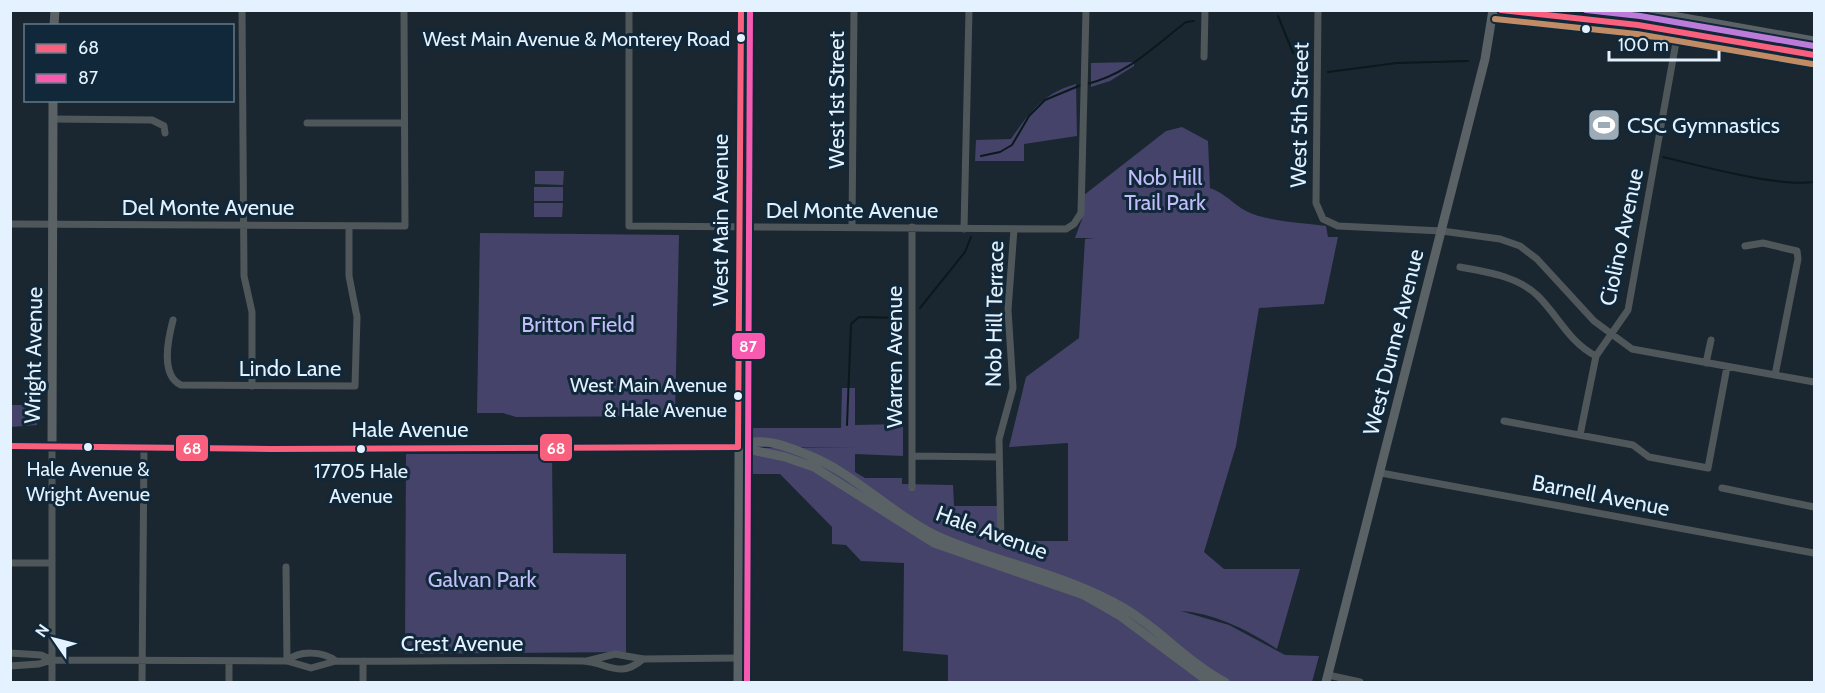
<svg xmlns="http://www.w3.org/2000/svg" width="1825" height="693" font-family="Cabin,sans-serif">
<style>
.green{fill:#45436a}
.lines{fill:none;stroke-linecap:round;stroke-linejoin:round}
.stream{stroke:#0a191b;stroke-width:2}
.street{stroke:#50575a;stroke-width:7}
.secondary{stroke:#5a6265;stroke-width:9}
.bus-1-casing{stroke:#10283a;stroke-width:10}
.bus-2-casing{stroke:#10283a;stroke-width:10}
.bus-3-casing{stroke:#10283a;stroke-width:10}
.bus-4-casing{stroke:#10283a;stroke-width:10}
.bus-1{stroke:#f8607d;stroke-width:6}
.bus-2{stroke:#f75aaf;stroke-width:6}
.bus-3{stroke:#c18c65;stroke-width:6}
.bus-4{stroke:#bd7bd9;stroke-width:6}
.bus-dot{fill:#e3f2fe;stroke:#10283a;stroke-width:2}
.labels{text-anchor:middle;stroke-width:6;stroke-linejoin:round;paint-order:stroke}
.bus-label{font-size:20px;fill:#e3f2fe;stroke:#10283a;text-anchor:end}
.street-label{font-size:22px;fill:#e3f2fe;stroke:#10283a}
.poi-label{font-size:22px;fill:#e3f2fe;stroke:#10283a;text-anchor:start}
.park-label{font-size:22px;fill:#c2bdf9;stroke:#10283a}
.line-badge{stroke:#10283a;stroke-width:2}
.badge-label{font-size:16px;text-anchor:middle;font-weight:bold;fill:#fff}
</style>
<rect width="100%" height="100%" fill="#1a2730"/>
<path class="green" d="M1134 62V66L1110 81 1091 87V63Z
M1076 84 1077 136 1024 144V161H975L976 140 1011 139C1030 112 1043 93 1076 84Z
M1182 127 1208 141 1210 188C1225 193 1233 204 1246 211 1264 221 1304 223 1326 226L1328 237H1338L1324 304 1259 308 1236 446 1204 552 1224 569H1300L1277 649C1250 631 1214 613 1181 611L1229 625 1285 655 1319 656 1312 682H948V655L903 651 904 563 861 561 846 545 832 544V527L780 474H751V448L856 447H751V428H841L842 388H855V425L903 424V456L855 454V472L865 478H902V484L953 485 954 506H1000V541H1068V443L1009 447 1026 377 1079 338 1085 239 1095 238H1075L1082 219 1084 195 1166 131Z
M535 171H564L563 185 535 184Z
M534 187H563V201H534Z
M534 203H563L562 217H534Z
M480 233 679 235 675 416 516 417 503 413H477Z
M11 405H37V425L11 427Z
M406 454H552L553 553 626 554V652L405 654Z"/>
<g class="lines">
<path class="stream" d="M1278 16 1293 53 1307 62
M1328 72 1397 63 1468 61
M1087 84C1128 74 1153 47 1186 22L1194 21
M981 156 1000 152 1012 145 1029 116 1045 100 1081 85
M1663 157C1701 166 1778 187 1814 182
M920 308 965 252 971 237
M847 425 851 324 859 317 903 318"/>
<path class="street" d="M242 10 244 276 252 312V386
M629 10V226L1066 229 1074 224 1081 213 1086 10
M1318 10 1316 203 1323 219 1338 226 1442 231 1500 239 1520 246 1537 259 1594 321 1632 349 1814 382
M1204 57 1205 10
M53 119 152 120 164 126 165 133
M307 123H404
M10 224 405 226 404 10
M852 226 854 10
M964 229 969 10
M1745 246 1763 243 1797 251 1798 259 1775 375
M1460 267C1486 272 1518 276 1538 296 1559 317 1569 342 1596 356
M173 320C168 339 160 375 181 385L355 386 357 317 349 276V226
M1706 363 1711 340
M1504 421 1633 445 1649 457 1708 468 1727 367
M1580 435 1596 356 1628 310 1678 31 1681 25 1692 26 1701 20
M912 456 999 457
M1381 473 1814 553
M912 488V227
M1722 488 1814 507
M1001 542 999 439 1013 388 1008 310 1014 229
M10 563H51
M286 567 287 661
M10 653 41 655 52 660
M287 661C299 650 323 651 336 661
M587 661 615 654 643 659 738 658
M10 666 39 664 52 660 287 661 311 668 336 661C419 662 501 659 583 661 607 662 619 680 643 659
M1328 675 1360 682
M52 682V447
M142 682 144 448
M229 682V661
M363 682V661"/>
<path class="secondary" d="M1496 10 1638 25 1814 55
M1639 10 1814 41
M54 26 55 10
M10 446 271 449 738 447 785 457 814 467 934 543 1084 595 1119 615 1209 682
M52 447 53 100
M738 447C760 435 786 446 808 455 854 473 890 513 935 535 996 563 1063 573 1122 607 1159 628 1188 663 1225 682
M738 682 741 10
M1326 682 1485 59 1493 10"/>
<defs>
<path id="bus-1" d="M1501 10 1638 25 1814 55
M10 446 271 449 738 447
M738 447 741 10"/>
<path id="bus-2" d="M747 682 750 10"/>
<path id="bus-3" d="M1495 19 1637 34 1812 64"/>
<path id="bus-4" d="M1586 10 1640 16 1814 46"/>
</defs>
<use href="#bus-1" class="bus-1-casing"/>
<use href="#bus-2" class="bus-2-casing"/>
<use href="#bus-3" class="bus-3-casing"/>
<use href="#bus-4" class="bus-4-casing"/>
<use href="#bus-1" class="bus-1"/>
<use href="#bus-2" class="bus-2"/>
<use href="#bus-3" class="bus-3"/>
<use href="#bus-4" class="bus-4"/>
</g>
<defs>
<symbol id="stadium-square" viewBox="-11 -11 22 22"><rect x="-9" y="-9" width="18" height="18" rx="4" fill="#9dabb6" stroke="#10283a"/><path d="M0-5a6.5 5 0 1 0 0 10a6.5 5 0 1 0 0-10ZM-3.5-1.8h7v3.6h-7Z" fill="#fff"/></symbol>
</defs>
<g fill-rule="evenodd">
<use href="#stadium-square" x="1585" y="106" width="38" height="38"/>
</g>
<g class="bus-dot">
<circle cx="1586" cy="29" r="5"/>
<circle cx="741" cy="38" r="5"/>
<circle cx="738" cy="396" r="5"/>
<circle cx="88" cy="447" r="5"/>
<circle cx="361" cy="449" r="5"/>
</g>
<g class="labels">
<g class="bus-label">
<text x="730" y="46">West Main Avenue &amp; Monterey Road</text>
<text x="727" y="392">West Main Avenue<tspan x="727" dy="25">&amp; Hale Avenue</tspan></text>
<text x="88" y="476" text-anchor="middle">Hale Avenue &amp;<tspan x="88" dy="25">Wright Avenue</tspan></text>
<text x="361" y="478" text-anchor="middle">17705 Hale<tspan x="361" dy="25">Avenue</tspan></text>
</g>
<g class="street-label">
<text transform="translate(836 100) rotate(-90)" y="8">West 1st Street</text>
<text transform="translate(1299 115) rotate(-89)" y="8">West 5th Street</text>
<text x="208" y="215">Del Monte Avenue</text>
<text x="852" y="218">Del Monte Avenue</text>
<text transform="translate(720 220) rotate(-90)" y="8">West Main Avenue</text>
<text transform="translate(1621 237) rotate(-78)" y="8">Ciolino Avenue</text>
<text transform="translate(994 314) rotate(-89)" y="8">Nob Hill Terrace</text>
<text transform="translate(1393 342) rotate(-76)" y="8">West Dunne Avenue</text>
<text transform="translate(33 355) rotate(-89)" y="8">Wright Avenue</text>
<text transform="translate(894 357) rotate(-90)" y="8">Warren Avenue</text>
<text x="290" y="376">Lindo Lane</text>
<text x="410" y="437">Hale Avenue</text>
<text transform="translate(1601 495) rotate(11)" y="8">Barnell Avenue</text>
<text transform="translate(992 532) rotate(20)" y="8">Hale Avenue</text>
<text x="462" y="651">Crest Avenue</text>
</g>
<g class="poi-label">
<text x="1627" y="133">CSC Gymnastics</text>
</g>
<g class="park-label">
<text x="1165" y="185">Nob Hill<tspan x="1165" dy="25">Trail Park</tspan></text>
<text x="578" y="332">Britton Field</text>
<text x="482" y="587">Galvan Park</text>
</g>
</g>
<g class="line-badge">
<rect x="731" y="332" width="35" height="28" rx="6" fill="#f75aaf"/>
<rect x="539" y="433" width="34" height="29" rx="6" fill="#f8607d"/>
<rect x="175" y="434" width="34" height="28" rx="6" fill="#f8607d"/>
</g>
<g class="badge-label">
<text x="748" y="352">87</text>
<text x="556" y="454">68</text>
<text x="192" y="454">68</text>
</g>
<rect width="1825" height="693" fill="none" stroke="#e3f2fe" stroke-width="24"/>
<rect x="24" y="24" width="210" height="78" fill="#10283a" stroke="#647988" stroke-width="1.5"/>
<rect x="36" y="44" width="30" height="9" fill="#f8607d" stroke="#647988" stroke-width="1.5"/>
<text x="78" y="54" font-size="18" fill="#e3f2fe">68</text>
<rect x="36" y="74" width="30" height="9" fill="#f75aaf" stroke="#647988" stroke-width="1.5"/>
<text x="78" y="84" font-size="18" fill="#e3f2fe">87</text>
<g transform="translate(54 639) rotate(305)" stroke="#10283a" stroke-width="4.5" paint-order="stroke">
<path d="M0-4.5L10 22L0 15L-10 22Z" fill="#e3f2fe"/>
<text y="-9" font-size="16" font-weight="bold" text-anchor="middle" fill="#e3f2fe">N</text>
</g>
<path d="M1609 51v9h110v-9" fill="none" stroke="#e3f2fe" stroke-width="3"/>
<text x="1618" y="51" font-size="18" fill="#e3f2fe" stroke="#10283a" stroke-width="4.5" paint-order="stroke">100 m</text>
</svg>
